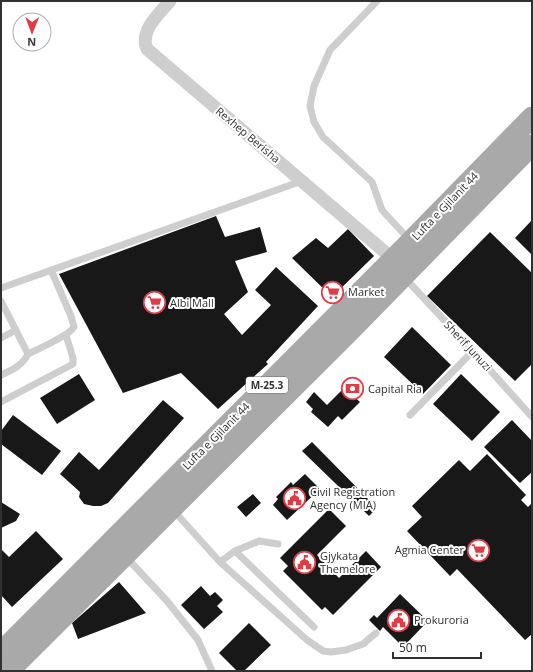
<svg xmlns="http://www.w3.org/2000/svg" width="533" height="672" font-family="'Open Sans',sans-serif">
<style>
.building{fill:#181818}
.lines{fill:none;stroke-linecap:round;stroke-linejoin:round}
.lane{stroke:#cecece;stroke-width:7}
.street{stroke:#cecece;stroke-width:13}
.primary{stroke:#a9a9a9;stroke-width:21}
.labels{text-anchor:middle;stroke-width:4;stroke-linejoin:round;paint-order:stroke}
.shield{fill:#fff;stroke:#6f6f6f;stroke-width:1}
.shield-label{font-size:10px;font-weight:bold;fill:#313131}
.street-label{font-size:11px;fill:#313131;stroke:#fff}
.poi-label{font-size:11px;fill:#313131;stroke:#fff;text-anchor:start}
</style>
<rect width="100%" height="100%" fill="#fff"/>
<path class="building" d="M216 216 225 237 260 227 267 252 235 261 248 292 224 314 242 335 271 305 255 290 276 267 318 306 266 362 268 364 218 409 181 373 123 393 59 274Z
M532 220V255L515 238Z
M348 229 374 256 332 297 292 258 316 238 328 248Z
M490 232 532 273V364L515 381 427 296Z
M412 327 451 365 423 394 384 357Z
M79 374 95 400 57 424 40 398Z
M461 374 500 412 472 441 433 404Z
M344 388 360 402 342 420 338 416 328 427 311 412 313 409 306 402 314 392 327 405Z
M163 400 184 418 108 503 101 506H93L84 504 79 497 80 492 60 474 79 452 99 470Z
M13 415 61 451 42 475 1 444V431Z
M512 420 532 441V472L520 483 484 447Z
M312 442 377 508 369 516 302 451Z
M487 454 526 495 521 500 528 507 532 503V634L525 640 457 569 450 576 407 531 422 517 412 506 459 460 470 471Z
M305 474 320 489 287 520 273 505 278 499 276 497 291 482 293 485Z
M253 494 261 503 246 517 237 507Z
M1 502 20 514 16 521 1 528Z
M329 509 346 526 317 555 339 578 366 551 381 567 333 615 325 607 322 610 283 571 288 566 280 558Z
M36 531 63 559 12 607 1 595V549L9 557Z
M119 582 146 613 78 639 72 623Z
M201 586 210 596 215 592 223 600 217 606 223 612 204 629 181 605Z
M400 594 428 621 403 647 383 627 380 631 369 620 374 615 377 618Z
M249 623 271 645 244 671H237L219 653Z"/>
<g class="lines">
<path class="lane" d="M377 1 330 50 314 86 310 106 314 122 323 137 372 182 382 210 404 234 408 241
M405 278 473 351 532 417
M1 288 302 181
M1 301 28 354C22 366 12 370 1 375
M1 338 16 330
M28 354C38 349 70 335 74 327L71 316 51 270
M1 402 73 364V358L66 335
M410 415 473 351
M173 510 220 562 307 640 323 651 331 652 346 650 363 644 376 633
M235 551 314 627
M126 557 167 601 198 640 212 671
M220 562 235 551 259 541 278 544"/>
<path class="street" d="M170 1C159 14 139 31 147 49L393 259"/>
<path class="primary" d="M1 652 409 243 532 117
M9 671 350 331 532 145"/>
</g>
<defs>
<symbol id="supermarket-ring" viewBox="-11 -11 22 22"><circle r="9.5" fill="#fff" stroke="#de3d46" stroke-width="1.5"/><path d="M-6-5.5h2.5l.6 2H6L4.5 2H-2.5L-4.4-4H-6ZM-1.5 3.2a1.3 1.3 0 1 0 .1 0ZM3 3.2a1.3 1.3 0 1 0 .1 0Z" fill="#de3d46"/></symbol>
<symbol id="bank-ring" viewBox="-11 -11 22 22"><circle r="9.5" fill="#fff" stroke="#de3d46" stroke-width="1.5"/><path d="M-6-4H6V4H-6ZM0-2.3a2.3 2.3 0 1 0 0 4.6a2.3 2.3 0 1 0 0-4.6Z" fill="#de3d46"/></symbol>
<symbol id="civic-ring" viewBox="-11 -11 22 22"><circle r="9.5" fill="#fff" stroke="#de3d46" stroke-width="1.5"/><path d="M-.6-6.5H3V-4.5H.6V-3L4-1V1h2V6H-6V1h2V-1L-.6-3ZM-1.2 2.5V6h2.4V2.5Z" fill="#de3d46"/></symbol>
</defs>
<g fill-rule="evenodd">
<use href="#supermarket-ring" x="320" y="280" width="25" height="25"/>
<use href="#supermarket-ring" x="142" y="290" width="25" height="25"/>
<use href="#bank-ring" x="340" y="376" width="25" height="25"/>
<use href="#civic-ring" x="282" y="486" width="25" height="25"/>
<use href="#supermarket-ring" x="466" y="538" width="25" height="25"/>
<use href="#civic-ring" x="292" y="550" width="25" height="25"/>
<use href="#civic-ring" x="386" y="608" width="25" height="25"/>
</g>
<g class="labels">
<rect class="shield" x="246" y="377" width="42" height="16" rx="3"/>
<g class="shield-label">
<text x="267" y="389">M-25.3</text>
</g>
<g class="street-label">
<text transform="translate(248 135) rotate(40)" y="4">Rexhep Berisha</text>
<text transform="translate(445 206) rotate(-46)" y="4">Lufta e Gjilanit 44</text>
<text transform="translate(468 346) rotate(47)" y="4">Sherif Junuzi</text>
<text transform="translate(216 436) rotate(-45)" y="4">Lufta e Gjilanit 44</text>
</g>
<g class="poi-label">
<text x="348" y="296">Market</text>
<text x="170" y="307">Albi Mall</text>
<text x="368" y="393">Capital Ria</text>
<text x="310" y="496">Civil Registration<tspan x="310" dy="13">Agency (MIA)</tspan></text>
<text x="464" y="554" text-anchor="end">Agmia Center</text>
<text x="320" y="560">Gjykata<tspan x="320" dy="13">Themelore</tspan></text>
<text x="414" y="624">Prokuroria</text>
</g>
</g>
<rect width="533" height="672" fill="none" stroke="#313131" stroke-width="4"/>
<g transform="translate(32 32) rotate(181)"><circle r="19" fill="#ffffff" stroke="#adadad"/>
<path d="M0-3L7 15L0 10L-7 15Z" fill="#de3d46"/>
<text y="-6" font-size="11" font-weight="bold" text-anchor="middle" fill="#313131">N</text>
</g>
<path d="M393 652v6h88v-6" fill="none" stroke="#313131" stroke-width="2"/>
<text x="399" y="652" font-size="12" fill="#313131" stroke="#ffffff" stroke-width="3" paint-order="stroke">50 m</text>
</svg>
